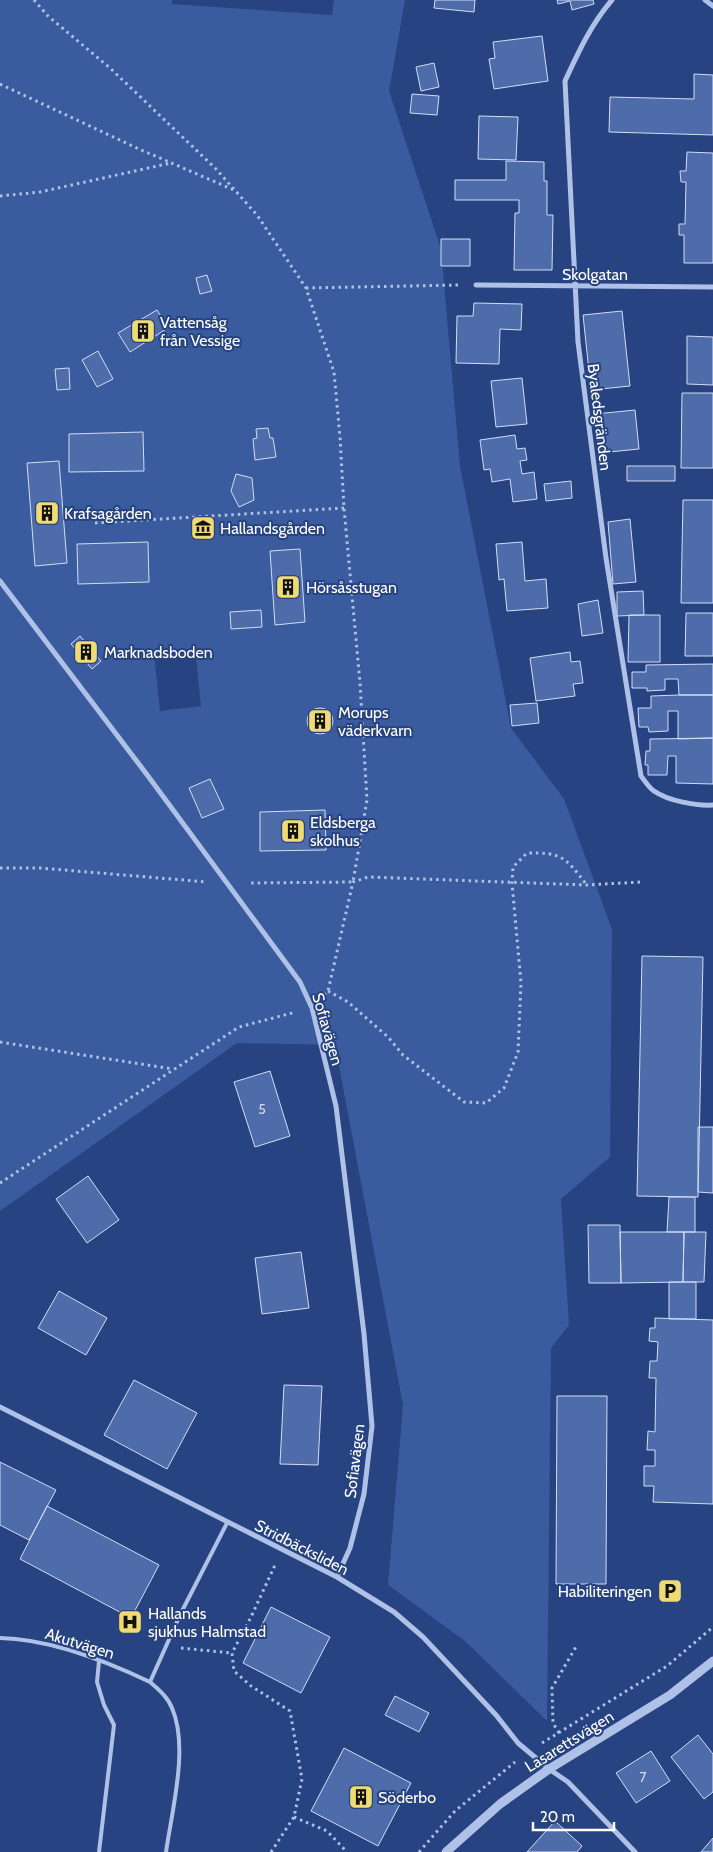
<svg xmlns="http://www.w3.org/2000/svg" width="713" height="1852" font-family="Cabin,sans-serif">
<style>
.green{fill:#3b5b9f;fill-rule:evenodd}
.building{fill:#4f6caa;stroke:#d2ddf5}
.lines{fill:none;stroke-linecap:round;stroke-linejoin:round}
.path{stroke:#afc1e6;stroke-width:3;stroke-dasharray:2.5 4;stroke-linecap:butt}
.service{stroke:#afc1e6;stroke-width:4}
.minor{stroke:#afc1e6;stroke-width:5}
.tertiary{stroke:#afc1e6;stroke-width:9}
.labels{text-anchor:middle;stroke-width:4;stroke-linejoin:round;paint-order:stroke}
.number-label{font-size:14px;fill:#d3daea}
.street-label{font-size:16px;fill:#fff;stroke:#274381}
.poi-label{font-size:16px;fill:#fff;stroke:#274381;text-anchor:start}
</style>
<rect width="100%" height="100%" fill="#274381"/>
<path class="green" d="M0 0H172V4L332 15 334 0H405L389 91 441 249 460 466 511 728 564 799 612 929 610 1157 561 1199 569 1325 551 1348 547 1721 465 1641 388 1585 403 1405 335 1045 237 1043 0 1211ZM157 311 168 328 130 352 118 333ZM98 351 113 379 96 387 82 360ZM143 432 144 471 70 472 69 434ZM59 461 67 563 36 566 28 463ZM148 542 149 582 78 583 77 544ZM300 549 305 622 275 624 270 551ZM80 637 101 660 92 668 71 644ZM195 648 201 706 160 711 154 654ZM321 708 329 712 333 721 328 731 320 735 311 731 306 722 310 712ZM325 810 326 850 261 851 260 812Z"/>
<path class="building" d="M435 0H475L474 12 434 8Z
M557 0H593L594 4 572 10 570 1 558 4Z
M542 36 548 81 494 89 489 59 495 58 493 42Z
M434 63 439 87 421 91 416 67Z
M694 74 713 75V135L609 132 610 97 694 99Z
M412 94 439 96 437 115 410 113Z
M479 116 518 117 516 160 478 159Z
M687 152 713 153V263H684V235H679V224H685L686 182H681L680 171H686Z
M506 161 544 162V181H547V215H553L552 270H514L515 213H519V200H455V180H506Z
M441 239H470V266H441Z
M207 275 212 291 200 294 196 278Z
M474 303 522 304 521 330 500 329 499 364 456 363 457 316H473Z
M157 310 168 328 130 352 118 333Z
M622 311 630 386 591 390 583 315Z
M687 336 713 337V385L687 384Z
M98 351 113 379 97 387 82 360Z
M69 368 70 389 57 390 55 369Z
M522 378 527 424 496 427 491 381Z
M682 393H713V468H681Z
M635 410 639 449 599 453 595 414Z
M268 428 270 438H273L276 457 255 460 253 439 257 438 256 429Z
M143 432 144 471 69 472V434Z
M515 435 517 449 525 448 527 460 520 461 522 474 534 472 537 499 513 502 510 479 492 482 490 469 484 470 480 440Z
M59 461 67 563 35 566 27 463Z
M627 466H675V481H627Z
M236 474 252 478 254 500 239 507 231 491Z
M571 481 572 498 546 501 544 484Z
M683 500H713V603H681Z
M630 519 636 582 613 584 608 522Z
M148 542 149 582 78 584 77 544Z
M522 542 525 581 546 579 548 608 507 611 504 579 499 580 496 544Z
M300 549 305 622 275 625 270 551Z
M643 591 644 615 617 616V592Z
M598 600 603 633 582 636 578 604Z
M261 610 262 627 231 629 230 612Z
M686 613H713V656H685Z
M629 615H660V662H628Z
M80 636 101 661 92 669 71 644Z
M570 652 571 662 580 661 583 683 573 684 575 696 536 701 530 658Z
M713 664V695H679L678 679H665V690L647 691V688H632V672H646V665Z
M679 695H713V738L678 739V711H668V731L649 732 648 727H639L638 708H651V696Z
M537 703 539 723 512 726 510 705Z
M307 721a13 13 0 1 1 26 0a13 13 0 1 1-26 0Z
M713 738V784L676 783V756H668L667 775H648V765H645L646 751H650V739Z
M210 779 224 809 202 818 189 788Z
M325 810 326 850 260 851V812Z
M642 956 703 957 698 1197 637 1196Z
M270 1071 290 1136 255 1147 234 1082Z
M698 1127H713V1193L698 1192Z
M88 1176 119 1220 87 1243 56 1199Z
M669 1197H695V1232H667Z
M588 1225H620L621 1283H589Z
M620 1232H684L683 1282 621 1283Z
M684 1232H706L704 1282H683Z
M301 1252 309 1308 262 1314 255 1258Z
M669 1282H696V1319H669Z
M59 1291 107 1318 86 1355 38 1328Z
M655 1318 713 1320V1504L653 1502 654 1486H644V1466H655V1450H647L648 1431 655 1432 656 1378H649L650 1361H657L658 1342 649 1341 650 1328H655Z
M134 1380 197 1413 167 1469 104 1435Z
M284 1385 322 1386 318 1465 280 1464Z
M557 1396H607L606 1584H556Z
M0 1462 56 1490 29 1540 0 1525Z
M47 1506 159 1565 131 1618 20 1559Z
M271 1607 330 1637 301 1693 243 1663Z
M395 1696 429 1713 419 1732 385 1715Z
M698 1735 713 1754V1792L704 1799 671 1757Z
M344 1748 411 1783 378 1846 311 1811Z
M651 1751 670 1781 636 1803 616 1773Z
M555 1821 582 1846 577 1852H527Z
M713 1838V1852H701Z"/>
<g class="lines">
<path class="path" d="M34 0 48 16 110 68 215 168 257 215 306 288 334 372 340 437 344 508 360 683 367 800 353 882 248 883
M0 84 139 149 234 190
M0 196 40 192 171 163
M306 288 461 285
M95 523 344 508
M0 868H40L207 882
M328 991 348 1002 388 1037 403 1055 464 1102 486 1103 504 1088 518 1052 521 983 512 883 513 867 527 853C562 852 566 858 586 884
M324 995 328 991 353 882 368 877 586 885 641 882
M0 1042 173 1069
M0 1183 239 1027 296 1012
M181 1648 232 1653
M559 1733 553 1723 552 1688 577 1645
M542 1743 667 1666 713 1627
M294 1817 327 1831 347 1852
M271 1852 294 1817 302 1779 290 1711 251 1686 234 1671 232 1653 251 1617 276 1563
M419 1852 455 1811 515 1762"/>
<path class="service" d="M0 1638C49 1639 106 1661 150 1682
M99 1852 114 1725 104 1705 97 1682 99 1661
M166 1852C172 1810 189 1747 172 1708 168 1697 158 1689 150 1682L180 1615 227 1523"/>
<path class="minor" d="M612 0C591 24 578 53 565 81L578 342 606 558 641 776C645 781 649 788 654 791 668 801 697 806 713 805
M705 0 713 6
M476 285 713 287
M0 581 148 776 300 982 312 1008 336 1106 364 1334 372 1426 364 1494 350 1548 337 1577
M0 1407 337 1577 394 1612 423 1637 496 1715 518 1743 549 1769 568 1782 635 1852"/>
<path class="tertiary" d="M446 1852 500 1804 549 1769 670 1695 713 1661"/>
</g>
<defs>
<symbol id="building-square" viewBox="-11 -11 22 22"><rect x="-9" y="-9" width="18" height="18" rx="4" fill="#efdb74" stroke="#274381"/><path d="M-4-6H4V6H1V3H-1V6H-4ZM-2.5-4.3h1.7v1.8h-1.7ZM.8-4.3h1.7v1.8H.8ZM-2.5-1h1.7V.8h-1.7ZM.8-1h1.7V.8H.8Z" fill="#111"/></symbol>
<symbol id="museum-square" viewBox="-11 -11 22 22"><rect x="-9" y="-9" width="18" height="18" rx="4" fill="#efdb74" stroke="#274381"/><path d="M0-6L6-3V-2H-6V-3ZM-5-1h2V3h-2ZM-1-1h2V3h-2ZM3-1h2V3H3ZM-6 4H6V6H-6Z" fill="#111"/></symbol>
<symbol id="parking-square" viewBox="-11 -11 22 22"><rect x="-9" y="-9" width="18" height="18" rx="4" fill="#efdb74" stroke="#274381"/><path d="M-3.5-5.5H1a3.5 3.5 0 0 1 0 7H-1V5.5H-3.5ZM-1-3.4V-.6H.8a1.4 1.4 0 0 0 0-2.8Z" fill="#111"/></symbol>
<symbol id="hospital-square" viewBox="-11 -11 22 22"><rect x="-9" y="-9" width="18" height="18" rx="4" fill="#efdb74" stroke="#274381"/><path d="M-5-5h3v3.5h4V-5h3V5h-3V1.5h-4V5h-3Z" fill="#111"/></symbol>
</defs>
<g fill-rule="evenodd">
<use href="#building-square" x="129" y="317" width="28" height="28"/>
<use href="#building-square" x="33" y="499" width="28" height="28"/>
<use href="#museum-square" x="189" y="514" width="28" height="28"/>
<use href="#building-square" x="274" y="573" width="28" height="28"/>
<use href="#building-square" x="72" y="638" width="28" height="28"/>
<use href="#building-square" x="306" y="707" width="28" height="28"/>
<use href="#building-square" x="279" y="817" width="28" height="28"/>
<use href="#parking-square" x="656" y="1577" width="28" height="28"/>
<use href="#hospital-square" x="116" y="1608" width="28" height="28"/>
<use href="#building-square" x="347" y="1783" width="28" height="28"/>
</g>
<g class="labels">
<g class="number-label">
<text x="262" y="1114">5</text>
<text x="643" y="1782">7</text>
</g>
<g class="street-label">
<text x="595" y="280">Skolgatan</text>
<text transform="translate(600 417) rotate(83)" y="6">Byaledsgränden</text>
<text transform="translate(328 1029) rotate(74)" y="6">Sofiavägen</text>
<text transform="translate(354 1461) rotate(-83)" y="6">Sofiavägen</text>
<text transform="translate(302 1547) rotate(27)" y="6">Stridbäcksliden</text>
<text transform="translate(80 1643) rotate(17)" y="6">Akutvägen</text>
<text transform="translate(569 1741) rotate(-32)" y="6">Lasarettsvägen</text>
</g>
<g class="poi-label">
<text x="160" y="328">Vattensåg<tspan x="160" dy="18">från Vessige</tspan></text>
<text x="64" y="519">Krafsagården</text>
<text x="220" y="534">Hallandsgården</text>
<text x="306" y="593">Hörsåsstugan</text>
<text x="104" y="658">Marknadsboden</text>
<text x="338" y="718">Morups<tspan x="338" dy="18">väderkvarn</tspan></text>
<text x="310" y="828">Eldsberga<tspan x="310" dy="18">skolhus</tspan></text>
<text x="652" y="1597" text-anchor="end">Habiliteringen</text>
<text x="148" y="1619">Hallands<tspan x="148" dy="18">sjukhus Halmstad</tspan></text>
<text x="378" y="1803">Söderbo</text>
</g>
</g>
<path d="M533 1822v8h81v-8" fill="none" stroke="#ffffff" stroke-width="2.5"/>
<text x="540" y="1822" font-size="15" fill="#ffffff" stroke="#274381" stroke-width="4" paint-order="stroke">20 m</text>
</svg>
